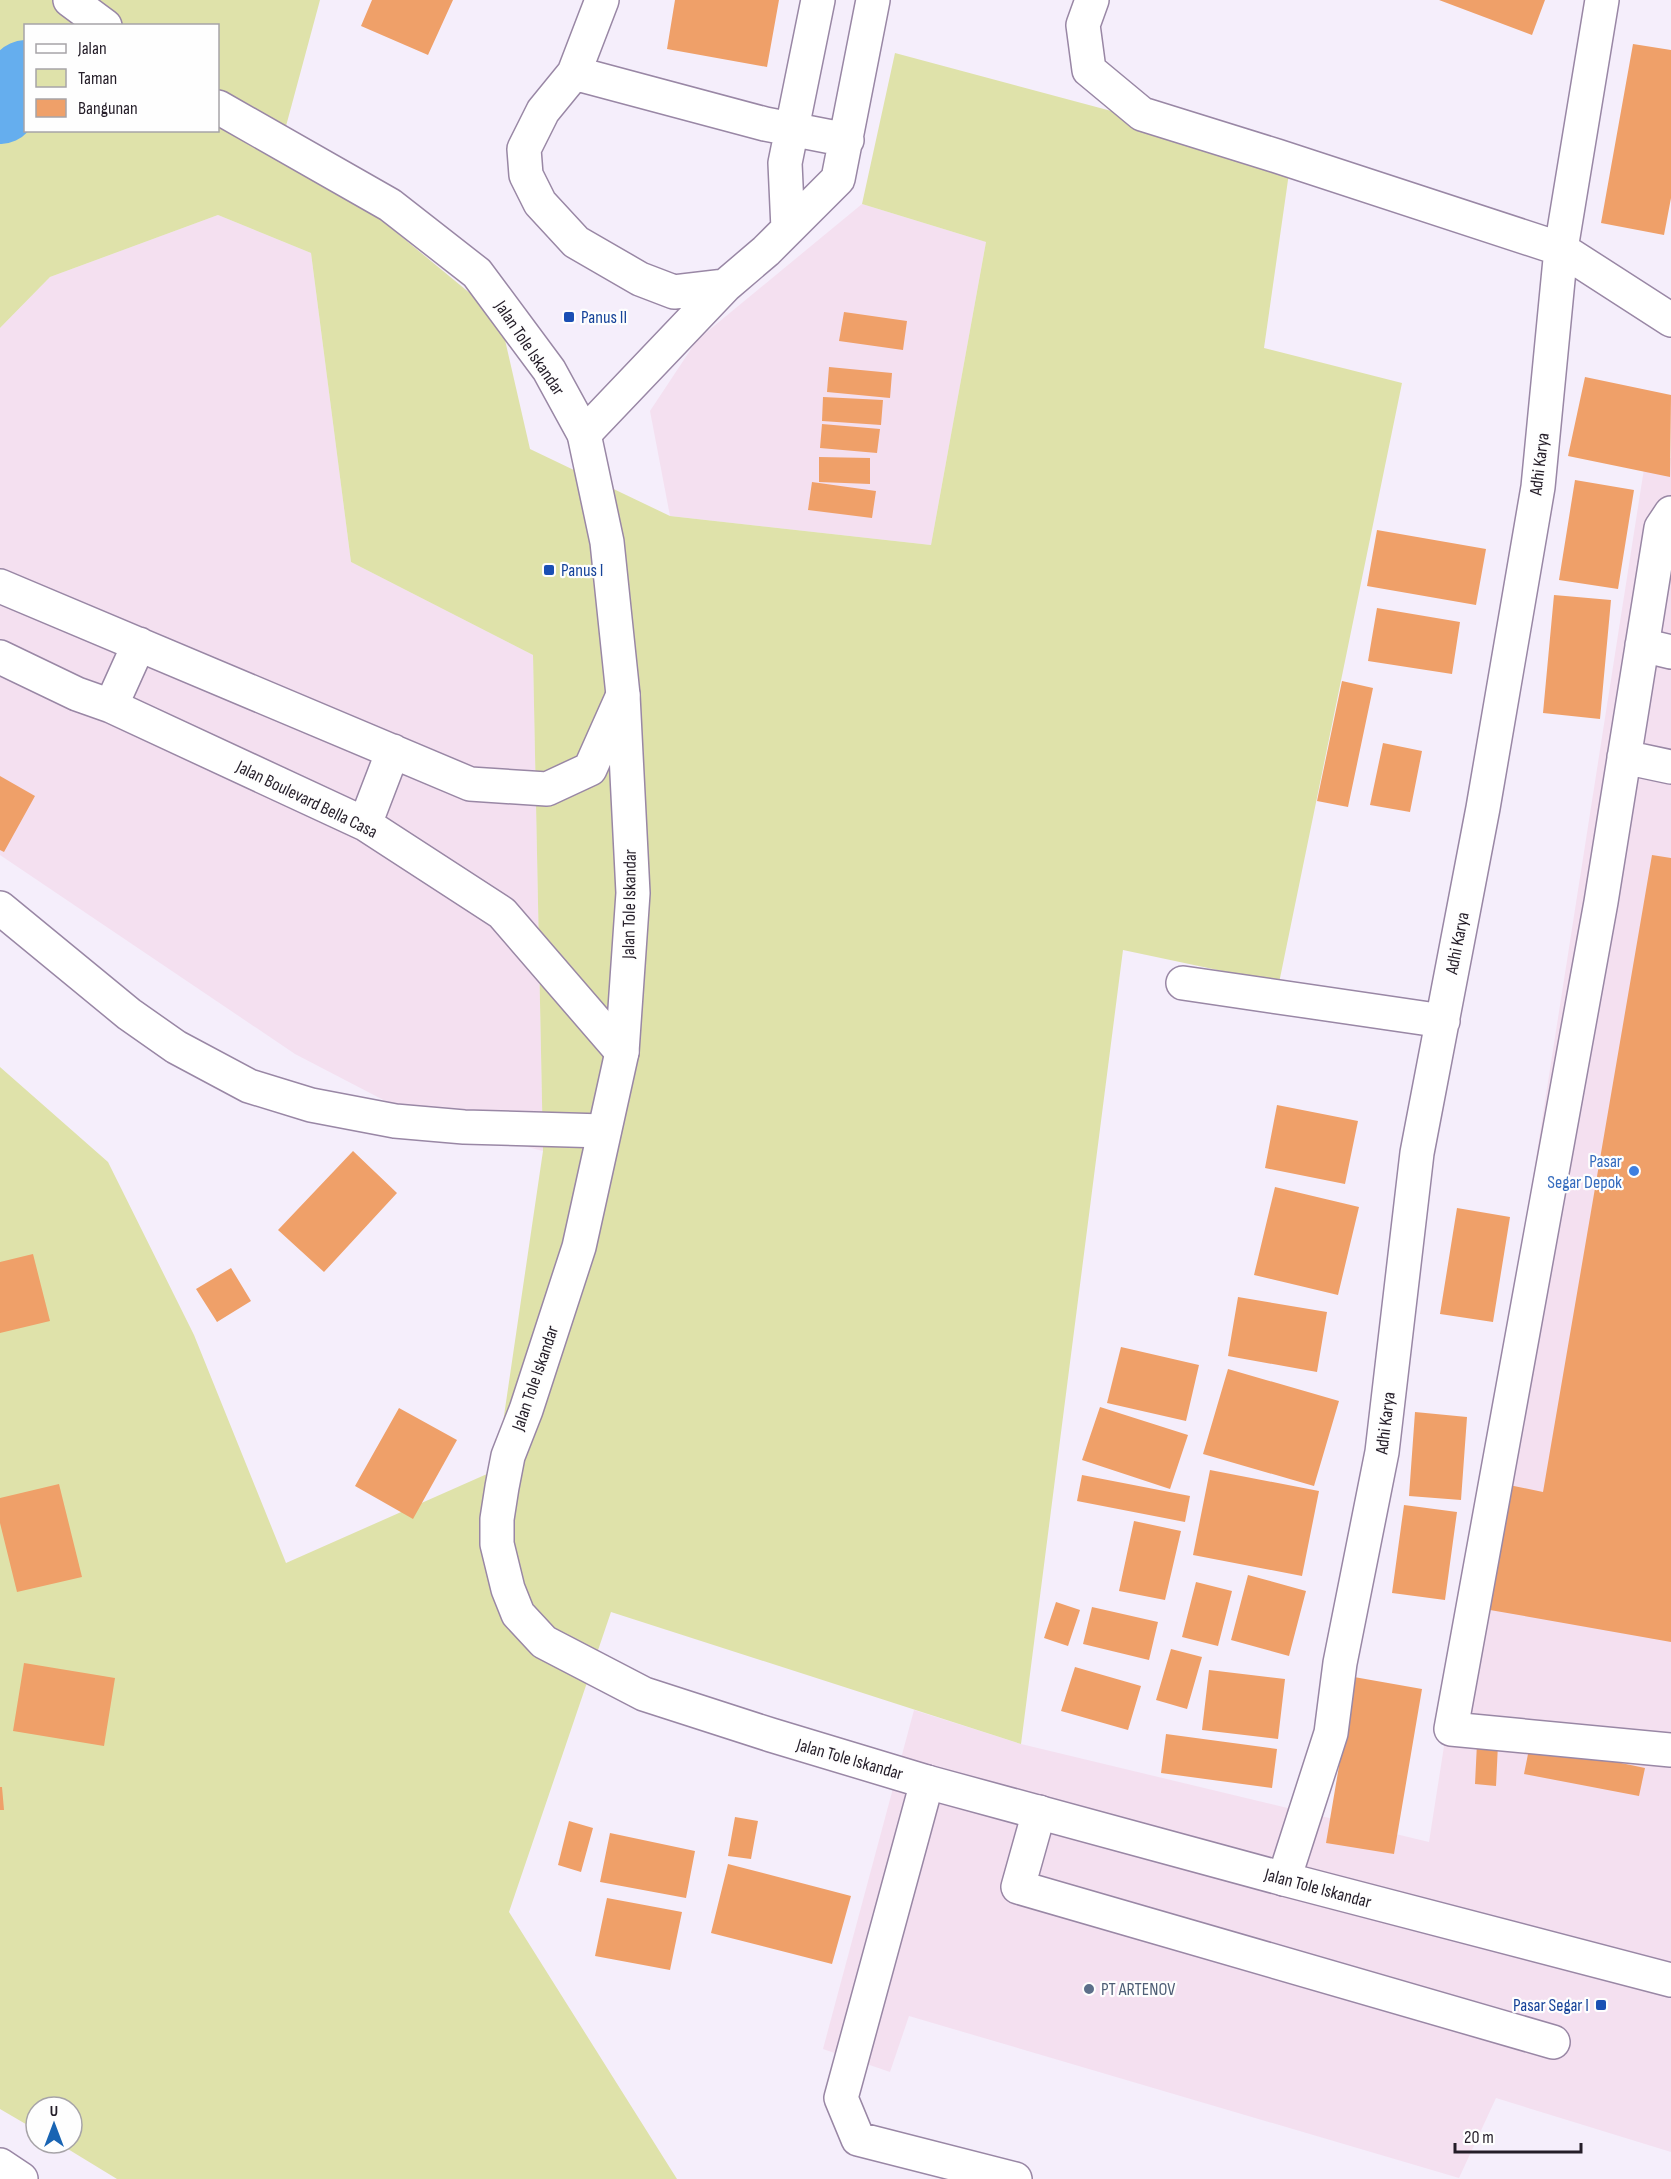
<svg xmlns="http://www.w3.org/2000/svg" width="1671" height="2179" font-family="'Sofia Sans Condensed',sans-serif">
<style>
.commercial{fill:#f4e0f0}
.green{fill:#dfe2aa;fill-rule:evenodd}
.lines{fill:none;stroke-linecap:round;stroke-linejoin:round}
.river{stroke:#65aeee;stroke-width:76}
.building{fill:#efa069}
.minor-casing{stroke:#9987a5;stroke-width:36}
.major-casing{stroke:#9987a5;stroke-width:36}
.minor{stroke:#fff;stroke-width:33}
.major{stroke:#fff;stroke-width:33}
.transit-dot{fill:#1a4fb4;stroke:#fefefe;stroke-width:2}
.shop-dot{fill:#3f7fe0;stroke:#fefefe;stroke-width:2}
.service-dot{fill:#5c6f8a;stroke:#fefefe;stroke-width:2}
.labels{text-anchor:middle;stroke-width:4.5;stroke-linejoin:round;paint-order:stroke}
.transit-label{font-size:18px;fill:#164399;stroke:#fefefe;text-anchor:start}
.street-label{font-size:18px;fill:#241d28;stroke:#fefefe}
.shop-label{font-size:18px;fill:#366cbe;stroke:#fefefe;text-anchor:end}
.service-label{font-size:18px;fill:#4e5e75;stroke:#fefefe;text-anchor:start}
</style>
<rect width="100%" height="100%" fill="#f5eefb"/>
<path class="commercial" d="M862 204 986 242 931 545 670 516 650 411 697 340Z
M218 215 311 253 351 562 533 655 543 1151 420 1119 295 1054 0 855V328L50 277Z
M1646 456 1671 458V2152L1496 2098 1459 2178 909 2016 890 2072 823 2049 914 1710 1021 1744 1429 1842Z"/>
<path class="green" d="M0 0H320L279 152 351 195 500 318 530 449 670 516 931 545 986 242 862 204 895 53 1291 159 1264 348 1402 383 1279 983 1123 950 1021 1744 611 1612 509 1912 677 2179H117L58 2143H72V2107H36V2130L0 2109V1067L108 1162 194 1335 286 1563 496 1470 543 1151 533 655 351 562 311 253 218 215 50 277 0 328ZM26 26H218V130H26Z"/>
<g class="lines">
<path class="river" d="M0 106 26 78"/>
</g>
<path class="building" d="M372 0H453L428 55 361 26Z
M675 0H779L767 67 667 49Z
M1439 0H1545L1532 35Z
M1633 44 1671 50V198L1664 235 1601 223Z
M844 312 907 321 903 350 839 341Z
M829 367 892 373 890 398 827 392Z
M1585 377 1671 395 1670 477 1568 456Z
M823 397 883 400 881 425 822 421Z
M822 424 880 429 877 453 820 448Z
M819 457 870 458V484L819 482Z
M1575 480 1634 490 1618 589 1559 580Z
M812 482 876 491 872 518 808 510Z
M1377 530 1486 549 1476 605 1367 586Z
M1554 595 1611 600 1600 719 1543 713Z
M1377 608 1460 622 1452 674 1368 661Z
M1342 681 1373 688 1348 807 1317 801Z
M1383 743 1422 751 1410 812 1370 805Z
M0 776 35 796 4 852 0 850Z
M1652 855 1671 858V1642L1490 1610 1509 1485 1543 1492Z
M1277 1105 1358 1121 1345 1184 1265 1168Z
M353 1151 397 1193 324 1272 278 1230Z
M1275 1187 1359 1207 1338 1295 1254 1275Z
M1457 1208 1510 1217 1493 1322 1440 1314Z
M33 1254 50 1321 0 1333V1262Z
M231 1268 251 1301 217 1322 196 1289Z
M1238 1297 1327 1312 1317 1372 1228 1356Z
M1121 1347 1199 1365 1186 1421 1107 1403Z
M1228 1369 1339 1401 1314 1486 1203 1454Z
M1100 1407 1188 1435 1170 1489 1082 1460Z
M399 1408 457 1440 413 1519 355 1486Z
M1415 1412 1467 1417 1461 1500 1409 1496Z
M1210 1470 1319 1491 1302 1576 1193 1555Z
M1082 1475 1190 1496 1185 1522 1077 1501Z
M59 1484 82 1577 17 1592 0 1523V1498Z
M1404 1505 1457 1512 1445 1600 1392 1593Z
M1134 1521 1181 1531 1165 1600 1119 1591Z
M1248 1575 1306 1591 1289 1656 1231 1640Z
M1196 1582 1232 1591 1218 1646 1182 1637Z
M1056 1602 1080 1610 1068 1646 1044 1638Z
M1092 1607 1158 1622 1149 1660 1083 1644Z
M1171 1649 1202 1657 1187 1709 1156 1700Z
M24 1663 115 1678 104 1746 13 1731Z
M1075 1667 1141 1686 1128 1730 1061 1711Z
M1209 1670 1285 1679 1278 1739 1202 1730Z
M1354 1677 1422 1689 1394 1854 1326 1843Z
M1166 1734 1277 1749 1272 1788 1161 1773Z
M1477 1743 1498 1744 1496 1786 1475 1784Z
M1530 1744 1645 1768 1639 1796 1524 1774Z
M0 1787H2L4 1810H0Z
M735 1817 758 1821 751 1859 728 1856Z
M569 1821 593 1828 581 1872 558 1865Z
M610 1833 695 1851 686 1898 600 1882Z
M728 1864 851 1896 832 1964 711 1933Z
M607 1898 682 1912 670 1970 595 1956Z"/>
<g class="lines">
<defs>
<path id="minor" d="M602 0 574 73 543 111 524 149 526 175 540 203 576 242 640 279 674 292 725 286
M1092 0 1083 25 1089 70 1142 114 1277 156 1561 249 1671 320
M574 73 765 124 847 140
M788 229 785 163 818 0
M584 434 725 286 766 251 838 179 873 0
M1671 513 1661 528 1601 902 1451 1729 1671 1750
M0 586 470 784 547 789 590 769 623 695
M1642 645 1671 652
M0 657 77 694 111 706 365 824 502 913 622 1052
M111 706 139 644
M1624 757 1671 767
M365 824 393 751
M0 908 129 1014 176 1047 249 1086 311 1105 395 1121 464 1127 604 1131
M1183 983 1443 1021
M927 1782 841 2098 858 2139 1015 2179
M1039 1812 1018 1887 1553 2042
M1284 1879 1331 1733 1340 1663 1382 1452 1417 1153 1483 808 1538 487 1561 249 1602 0
M0 2165 21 2179"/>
<path id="major" d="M70 0 105 26
M218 107 390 205 477 273 549 370 584 434 607 542 623 695 633 893 622 1052 579 1247 526 1410 508 1456 502 1487 497 1519V1544L508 1589 518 1614 544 1642 644 1694 771 1735 927 1782 1284 1879 1671 1980"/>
</defs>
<use href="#minor" class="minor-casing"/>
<use href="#major" class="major-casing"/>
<use href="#minor" class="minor"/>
<use href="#major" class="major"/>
</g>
<g class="transit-dot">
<rect x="563" y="311" width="12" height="12" rx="3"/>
<rect x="543" y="564" width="12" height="12" rx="3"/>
<rect x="1595" y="1999" width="12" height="12" rx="3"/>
</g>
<circle class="shop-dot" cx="1634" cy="1171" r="6"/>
<circle class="service-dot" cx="1089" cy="1989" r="6"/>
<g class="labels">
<g class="transit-label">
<text x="581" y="323">Panus II</text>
<text x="561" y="576">Panus I</text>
<text x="1589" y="2011" text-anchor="end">Pasar Segar I</text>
</g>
<g class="street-label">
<text transform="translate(530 348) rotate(56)" y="6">Jalan Tole Iskandar</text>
<text transform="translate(1539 464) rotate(-83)" y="6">Adhi Karya</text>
<text transform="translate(307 799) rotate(26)" y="6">Jalan Boulevard Bella Casa</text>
<text transform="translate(629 904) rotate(-89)" y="6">Jalan Tole Iskandar</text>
<text transform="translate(1457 943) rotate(-79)" y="6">Adhi Karya</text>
<text transform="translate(535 1378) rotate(-71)" y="6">Jalan Tole Iskandar</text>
<text transform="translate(1385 1423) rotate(-83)" y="6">Adhi Karya</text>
<text transform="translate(850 1759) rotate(16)" y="6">Jalan Tole Iskandar</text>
<text transform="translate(1318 1888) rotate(15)" y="6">Jalan Tole Iskandar</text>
</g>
<g class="shop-label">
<text x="1622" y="1167">Pasar<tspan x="1622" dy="21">Segar Depok</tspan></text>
</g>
<g class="service-label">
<text x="1101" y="1995">PT ARTENOV</text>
</g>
</g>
<rect x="24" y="24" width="195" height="108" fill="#fefefe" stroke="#a7a4a8" stroke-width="1.5"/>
<rect x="36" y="44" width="30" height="9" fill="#ffffff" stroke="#a7a4a8" stroke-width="1.5"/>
<text x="78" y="54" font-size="18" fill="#241d28">Jalan</text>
<rect x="36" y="69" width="30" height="18" fill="#dfe2aa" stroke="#a7a4a8" stroke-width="1.5"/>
<text x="78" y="84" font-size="18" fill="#241d28">Taman</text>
<rect x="36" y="99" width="30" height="18" fill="#efa069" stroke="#a7a4a8" stroke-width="1.5"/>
<text x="78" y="114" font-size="18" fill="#241d28">Bangunan</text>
<g transform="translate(54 2125)"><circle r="28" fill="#fefefe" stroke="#a7a4a8" stroke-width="1.5"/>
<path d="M0-4.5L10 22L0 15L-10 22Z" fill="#1964b3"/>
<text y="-9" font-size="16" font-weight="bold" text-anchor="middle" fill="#241d28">U</text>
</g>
<path d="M1455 2143v9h126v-9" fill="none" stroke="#241d28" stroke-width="3"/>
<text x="1464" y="2143" font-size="18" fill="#241d28" stroke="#fefefe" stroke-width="4.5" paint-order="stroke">20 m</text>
</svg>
